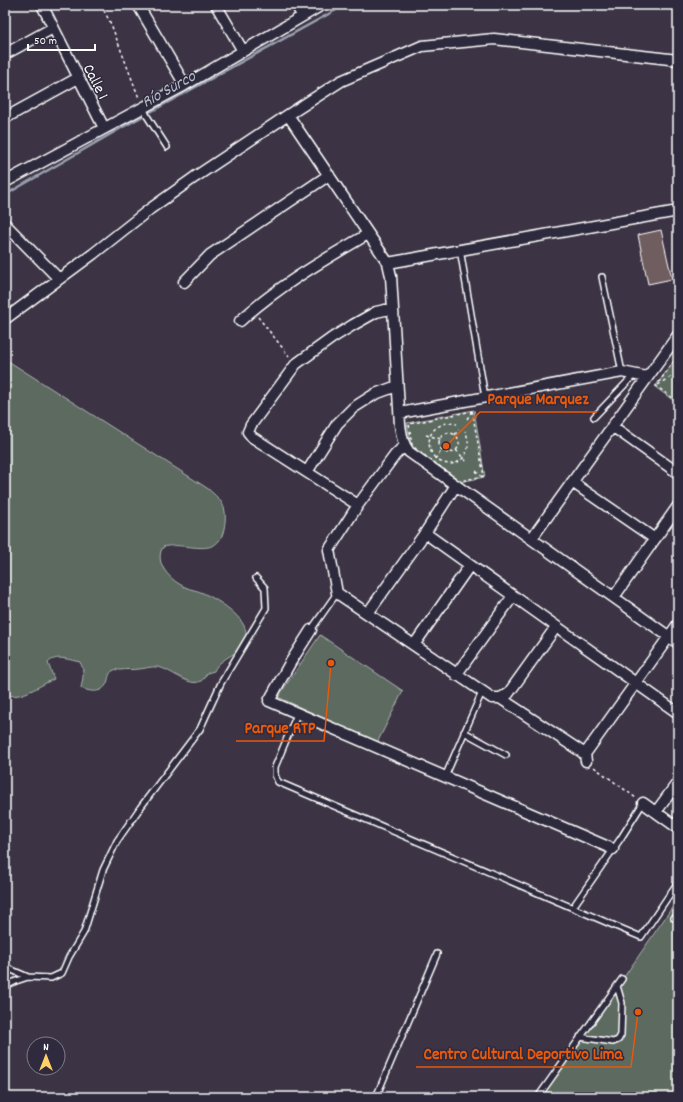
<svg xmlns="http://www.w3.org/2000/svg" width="683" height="1102" font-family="Dekko,sans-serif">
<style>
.green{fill:#5b6a61;stroke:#adb4b0}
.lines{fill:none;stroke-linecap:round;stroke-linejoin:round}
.stream{stroke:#9aa1b2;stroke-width:2.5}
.building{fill:#705d5e;stroke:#fff}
.lane-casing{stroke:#fff;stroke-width:8}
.street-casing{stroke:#fff;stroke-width:13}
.path{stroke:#fff;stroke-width:1.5;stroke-dasharray:3 3;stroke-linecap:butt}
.lane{stroke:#2f2a3d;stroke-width:5}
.street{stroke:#2f2a3d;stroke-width:10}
.labels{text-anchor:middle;stroke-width:3;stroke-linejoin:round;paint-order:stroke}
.street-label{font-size:16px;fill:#fff;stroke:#2f2a3d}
.water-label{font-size:17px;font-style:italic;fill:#b3b9c5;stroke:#2f2a3d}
.leader{fill:none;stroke:#e8590c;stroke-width:1.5}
.callout-dot{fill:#e8590c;stroke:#2f2a3d;stroke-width:1.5}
.callout-label{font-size:17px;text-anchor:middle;font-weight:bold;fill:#e8590c;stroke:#2f2a3d;stroke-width:3;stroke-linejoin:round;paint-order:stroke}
</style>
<rect width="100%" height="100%" fill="#3c3444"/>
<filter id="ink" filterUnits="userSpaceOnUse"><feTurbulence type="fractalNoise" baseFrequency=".025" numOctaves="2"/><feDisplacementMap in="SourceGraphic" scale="8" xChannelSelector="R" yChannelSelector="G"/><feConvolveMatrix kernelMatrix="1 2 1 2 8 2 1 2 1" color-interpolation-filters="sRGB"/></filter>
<g filter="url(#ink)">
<path class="green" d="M678 355V404L655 387Z
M5 359 207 488C220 499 227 505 225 522 221 564 189 540 163 547 153 563 171 581 185 587 191 590 197 590 203 593 218 600 248 618 246 636 244 655 220 656 214 671L207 673C197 697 172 668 157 667 151 666 144 669 139 669 133 670 126 669 120 670 118 670 116 669 114 670 108 673 109 678 107 683 102 694 90 692 81 688 83 678 85 671 80 662 70 660 55 654 48 663L54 679C38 686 23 699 5 695Z
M474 410 485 477 460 482 419 453 411 445 407 423Z
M320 635 403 691 377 743 278 697Z
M678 899V1097H537L622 980Z"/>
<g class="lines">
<path class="stream" d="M5 195 123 127 345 5"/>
</g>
<path class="building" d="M661 230 672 279 648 284 638 235Z"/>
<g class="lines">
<defs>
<path id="lane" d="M143 107 147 116 167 147
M460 249 485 397
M602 277 622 372
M594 417 634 375
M311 630 337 593
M297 714 275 767V775L278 782 641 937 678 882
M464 732 506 755
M445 777 482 692
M573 907 621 838 643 803
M674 918H678
M5 967 28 977
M5 978V987
M6 986 16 981 28 977 51 978 62 973 69 957 84 932 103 870 117 841 140 808 200 729 221 683 266 608 265 588 256 578
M580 1037 613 1042 618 1040 621 1035 622 1003 617 986
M376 1097 437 954
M538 1097 622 979"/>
<path id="street" d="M42 5 104 128
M138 5 185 85
M216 5 243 51
M296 5 302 15
M5 54 53 28
M288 115 388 263 391 276 400 425C402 436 402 443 409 452L678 643
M5 118 78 78
M5 182 185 85 322 5
M5 224 59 279
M388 263 678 211
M184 282 210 255 329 175
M5 319 93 254 150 209 195 177 288 115 341 81 422 46 494 39 678 60
M240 321C278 286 324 260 368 234
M400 413 622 372 647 377
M612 426 678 473
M404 446 395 455 358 505 329 550 337 593 492 698H500L508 694 556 627
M307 472 337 424 353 408 375 394 397 386
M572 482 655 539
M358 505 252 437 248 432 251 425 296 364 332 338 353 325 376 312 385 310 392 309
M425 533 678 713
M532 538 678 335
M614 597 678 506
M368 613 425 533 456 485
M311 630 290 663 269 701 613 849
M414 645 470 565
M456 675 513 596
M500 698 585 754
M586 761 585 754 678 624
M643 803 678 828
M656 812 678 782"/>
</defs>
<use href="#lane" class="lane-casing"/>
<use href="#street" class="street-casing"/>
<path class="path" d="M101 5 111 24 139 98
M258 317 289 356
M678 356 656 386 678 402
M658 385 668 378 678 375
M472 411 484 476 460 481 417 450 412 445 409 424Z
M467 419 472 411
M439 443a10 10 0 1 1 20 0a10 10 0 1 1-20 0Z
M426 435 441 439
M455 435 459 429
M456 450 467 462
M435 458C426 447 427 431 441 425 446 422 452 423 457 424
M435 459 442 450
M439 461C460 472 475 450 465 431
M476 471 482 477
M594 767 636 798"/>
<use href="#lane" class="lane"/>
<use href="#street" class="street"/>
</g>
</g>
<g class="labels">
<g class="street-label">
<text transform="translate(97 81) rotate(63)" y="6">Calle 1</text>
</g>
<g class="water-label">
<text transform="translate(168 88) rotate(-29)" y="6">Río Surco</text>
</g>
</g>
<path class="leader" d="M446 446L480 412H597M331 663L324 741H236M638 1012L631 1067H416"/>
<g class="callout-dot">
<circle cx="446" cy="446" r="4"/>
<circle cx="331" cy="663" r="4"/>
<circle cx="638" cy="1012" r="4"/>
</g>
<g class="callout-label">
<text x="538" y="404">Parque Marquez</text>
<text x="280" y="733">Parque RTP</text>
<text x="523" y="1059">Centro Cultural Deportivo Lima</text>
</g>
<rect width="683" height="1102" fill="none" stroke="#2f2a3d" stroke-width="20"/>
<rect x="10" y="10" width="663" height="1082" fill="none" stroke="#fff" stroke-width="1.5" filter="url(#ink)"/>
<g transform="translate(46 1056)"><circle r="19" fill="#2f2a3d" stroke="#827f8b"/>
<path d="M0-3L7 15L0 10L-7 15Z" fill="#ffd166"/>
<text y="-6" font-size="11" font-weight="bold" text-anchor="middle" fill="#ffffff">N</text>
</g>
<path d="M28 44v6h67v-6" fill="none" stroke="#ffffff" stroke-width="2"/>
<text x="34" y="44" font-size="12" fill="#ffffff" stroke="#2f2a3d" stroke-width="3" paint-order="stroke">50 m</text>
</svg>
